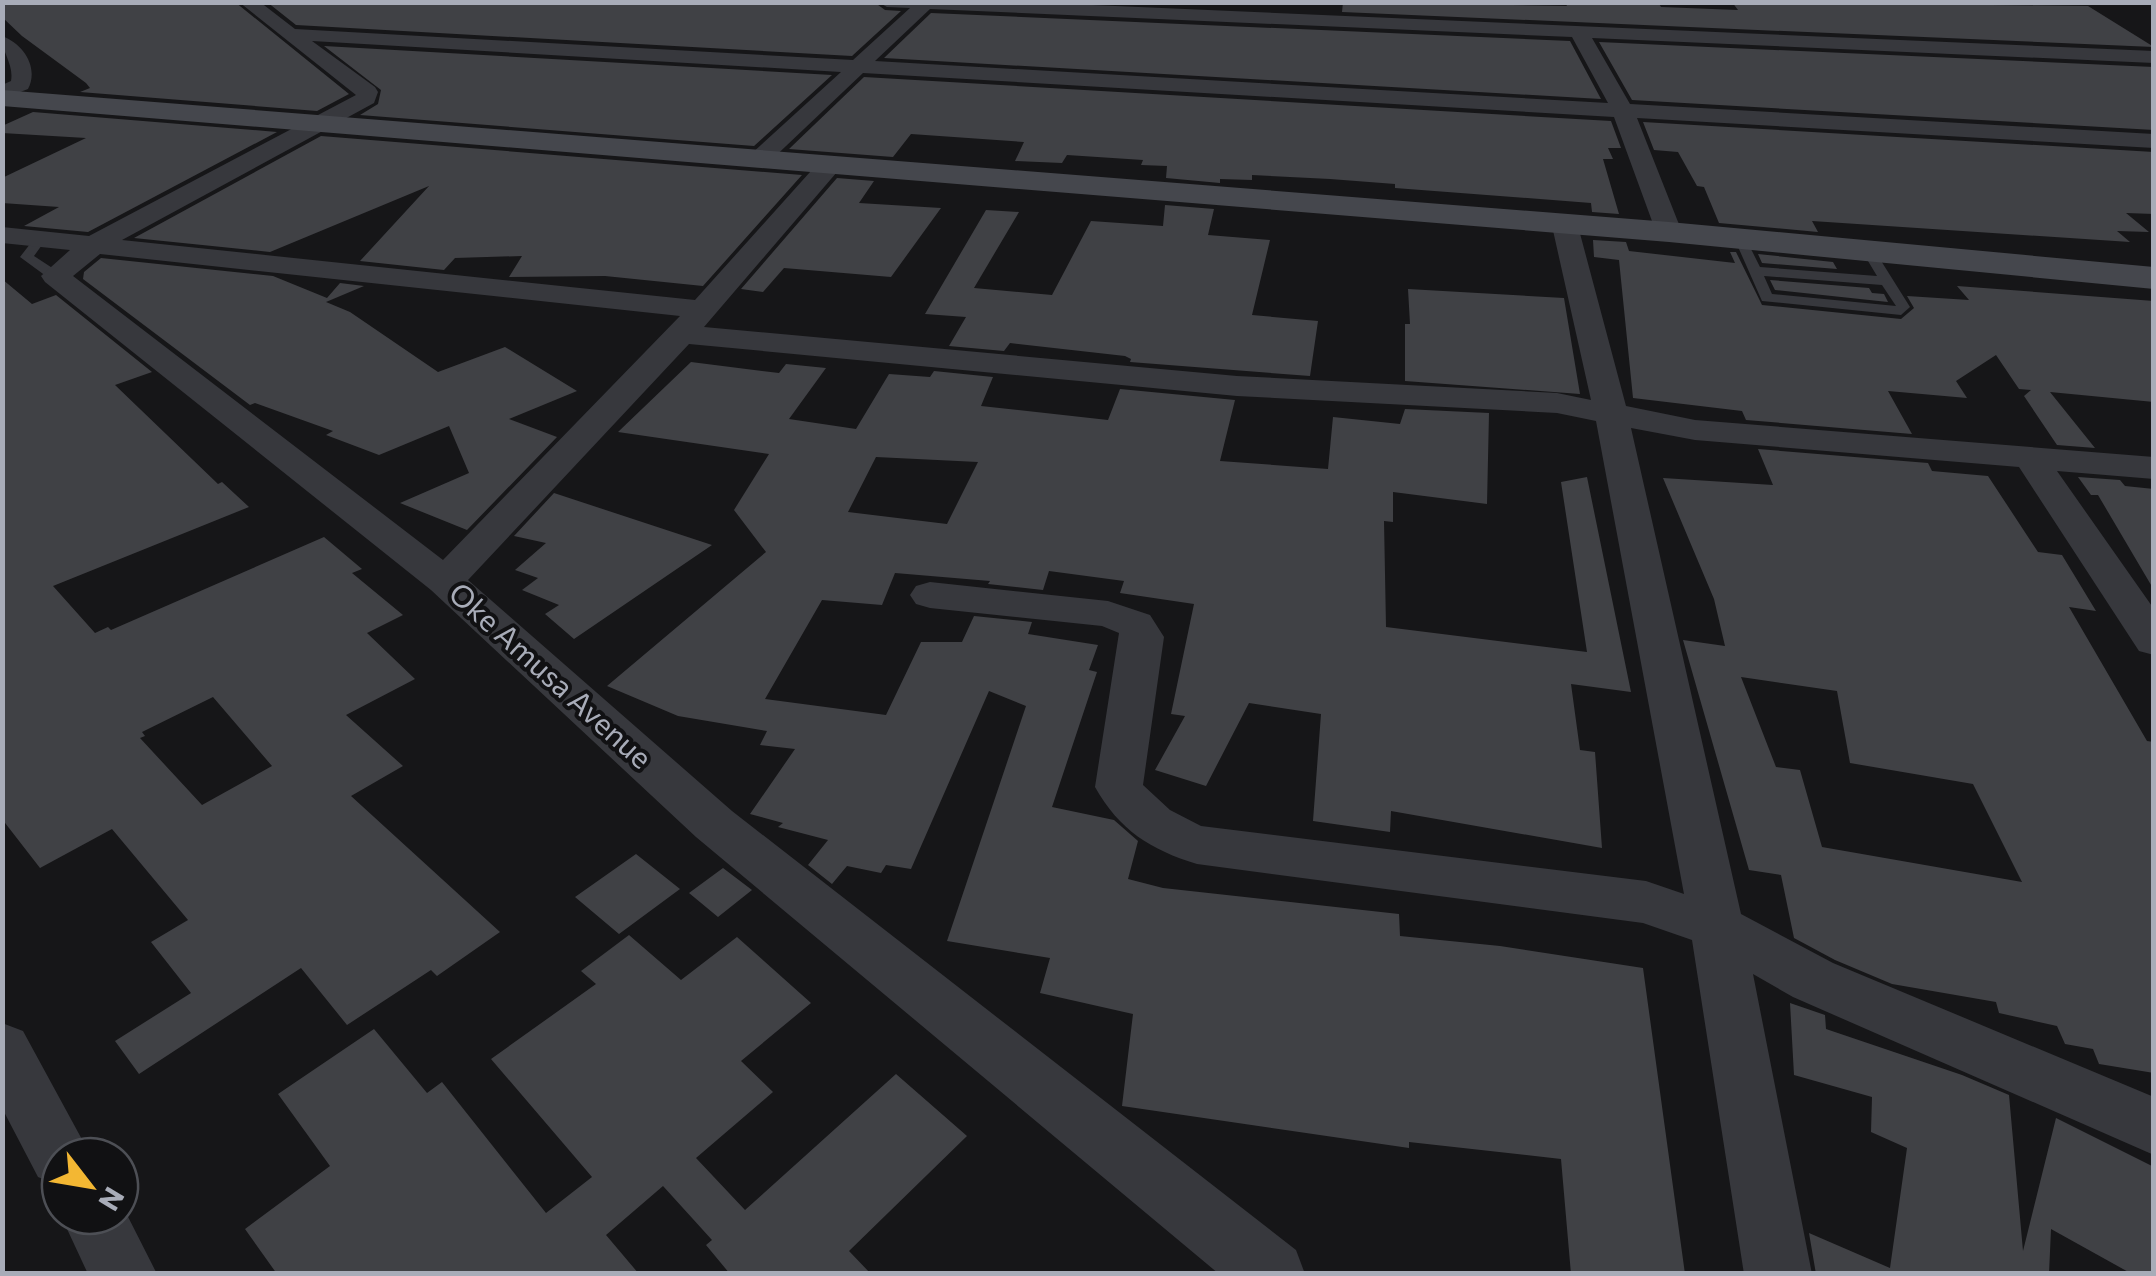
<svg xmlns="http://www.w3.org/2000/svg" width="2156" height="1276" font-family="Commissioner,sans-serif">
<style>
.building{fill:#404145;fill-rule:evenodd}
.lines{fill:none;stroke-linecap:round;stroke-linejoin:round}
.lane{fill:#37383d;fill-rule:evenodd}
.street{fill:#37383d;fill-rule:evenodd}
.secondary{fill:#45474d;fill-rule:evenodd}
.labels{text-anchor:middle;stroke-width:8;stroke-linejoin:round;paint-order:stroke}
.street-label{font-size:30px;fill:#a8acb8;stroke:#111113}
</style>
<rect width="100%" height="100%" fill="#161618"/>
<path class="building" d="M2 2H235L349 94 317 111 80 92 90 88 86 83 22 36 2 17Z
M267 2H874L885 10 901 11 852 56 296 25Z
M1343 2 1567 6 1565 2H1658L1661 7 1738 10 1732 2 2088 6 2154 47 1342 12Z
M931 13 1570 41 1601 99 884 58Z
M1599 42 2154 67V130L1632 100Z
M324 46 832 75 754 146 360 115 378 104 381 90Z
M864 77 1611 121 1621 148H1608L1613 159H1603L1619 214 1592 212 1591 203 1395 188V184L1330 179 1252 175V180L1220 179V183L1166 178 1167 166 1141 165 1143 160 1067 155 1062 163 1015 161 1024 142 911 134 893 157 789 149Z
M33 112 277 132 88 232 24 226 59 207 2 203V178L86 138 2 133V126Z
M1643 122 2154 152V214L2126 213 2149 232 2117 231 2130 242 1812 221 1818 232 1719 223 1704 187 1697 186 1678 152 1654 150Z
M321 136 802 175 703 286 605 276 509 277 522 256 455 258 444 270 360 261 429 186 270 252 134 238Z
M837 178 874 181 859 203 941 208 891 277 784 268 763 292 741 289Z
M1165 205 1214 209 1208 235 1270 240 1252 315 1318 321 1310 376 1130 362 1131 359 1125 356 1010 343 1004 351 949 346 966 317 925 314 986 210 1019 212 974 288 1052 295 1091 221 1163 226Z
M1593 240 1626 242 1629 251 1735 263 1730 252H1736L1762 305 1901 319 1914 308 1907 296 1969 300 1957 286 2154 301V402L2050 392 2095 448 2057 445 2024 396 2031 390 2019 389 1996 355 1956 381 1967 398 1888 391 1912 434 1746 420 1742 411 1633 398 1619 260 1594 257Z
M1758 254 1833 262 1837 269 1762 263Z
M101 258 273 276 327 298 340 283 364 286 326 302 350 312 438 372 505 347 577 391 509 419 557 437 467 530 400 503 469 473 449 426 379 455 326 435 333 431 255 403 250 405 83 279 84 272Z
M2 279 32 304 56 295 152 372 115 385 218 484 222 482 249 507 53 586 95 633 108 627 111 630 324 537 362 569 352 573 403 615 367 633 415 679 346 715 403 766 351 796 500 932 437 976 431 970 347 1025 301 968 139 1074 115 1041 191 993 151 942 188 920 112 829 40 868 2 819ZM213 697 272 766 202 805 140 738 145 736 142 732Z
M1770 280 1869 288 1872 293 1884 294 1888 302 1775 290Z
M1408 289 1564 298 1580 394 1405 381V324H1410Z
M691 362 779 373 786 364 826 368 789 419 856 429 889 374 930 377 934 371 993 377 981 406 1108 420 1120 389 1235 400 1220 461 1328 469 1333 417 1400 424 1405 409 1489 413 1487 504 1393 492V522L1384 521 1386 627 1587 652 1561 482 1587 477 1631 692 1571 684 1580 750 1595 752 1602 848 1391 811 1390 832 1313 821 1321 714 1249 703 1206 786 1155 770 1185 716 1171 714 1194 604 1120 593 1124 581 1049 571 1043 590 988 584 990 581 895 573 882 605 822 600 765 699 886 715 921 642H962L974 616 1032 622 1028 634 1098 645 1089 670 1097 672 1052 807 1114 820 1138 841 1128 879 1163 888 1399 914 1400 936 1500 946 1643 968 1685 1274H1571L1561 1159 1409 1142V1148L1122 1106 1133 1014 1040 993 1050 958 947 941 1026 706 989 691 911 869 886 865 881 873 847 866 832 884 808 865 828 840 778 827 783 823 750 814 795 749 760 745 767 731 678 716 607 686 766 552 734 510 769 454 618 432ZM876 457 978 462 947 524 848 512Z
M1758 449 1928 463 1932 471 1988 476 2038 552 2062 555 2096 611 2069 607 2147 741 2154 742V1073L2099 1064 2093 1049 2065 1044 2057 1026 1999 1013 1996 1002 1892 984 1835 960 1794 938 1781 875 1749 870 1683 640 1725 646 1714 599 1663 478 1773 485ZM1741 677 1837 691 1850 763 1973 784 2022 882 1822 847 1800 770 1776 767Z
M2078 477 2120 480 2125 486 2154 489V590L2098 495H2091Z
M554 493 712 545 574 639 545 614 559 605 522 590 538 578 515 570 546 543 514 536Z
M636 854 680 889 619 934 575 897Z
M723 868 752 890 718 917 689 893Z
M629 935 681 980 737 937 811 1003 741 1061 773 1092 696 1158 745 1210 896 1074 967 1136 849 1251 871 1274H730L706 1245 712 1240 663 1186 606 1235 639 1274H277L245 1229 330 1166 278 1094 374 1029 427 1093 442 1082 546 1213 592 1177 491 1059 596 984 581 971Z
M1790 1003 1825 1015 1826 1029 1962 1075 2009 1095 2023 1251 2056 1118 2154 1167V1274H2132L2051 1229 2049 1274H1816L1809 1233 1890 1268 1907 1148 1871 1132 1872 1097 1794 1075Z"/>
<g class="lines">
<path class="lane" d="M37 235 47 238 34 256 60 273V279H50L20 257Z
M1737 237H1745L1760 267 1877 276 1862 251 1873 248 1910 307 1901 315 1762 301 1735 240ZM1764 276 1882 285 1896 306 1772 294Z"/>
<path class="street" d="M239 2H260L295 29 853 60 910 8 887 7 878 2H1023L2154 51V63L1592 38 1630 104 2154 134V148L1637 118 1682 232 1669 240 1656 232 1614 117 863 73 766 165 758 167 746 160 750 155 841 72 312 41 375 87 378 92 374 103 122 240 695 300 819 162H837L840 167 837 172 704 327 1237 376 1557 393 1591 400 1552 226 1565 218 1578 226 1626 406 1695 420 2154 457V479L2057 471 2154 609V655L2139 651 2019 467 1695 440 1631 428 1741 914 1833 963 2154 1097V1155L1793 997 1753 974 1812 1274H1744L1692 940 1643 923 1197 864C1151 850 1119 830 1095 787L1119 633 1102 626 930 608 916 604 910 595 916 586 930 582 1108 601 1150 615 1164 637 1143 785 1170 810 1201 826 1646 881 1684 894 1596 421 1557 413 1237 396 689 344 468 580 732 811 1296 1250 1305 1274H1219L696 837 431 590 45 282 41 276 70 250 2 243V227L89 236 356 95ZM930 9 1572 37 1608 103 875 61ZM100 254 680 316 443 560 73 276Z
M2 36C24 44 39 68 28 89L2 99V85L11 81C14 64 2 54 2 36Z
M2 1023 23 1031 91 1156H60V1186L38 1177 2 1108Z
M120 1201 157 1274H88L61 1216H120Z"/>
<path class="secondary" d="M2 90 1669 222 2154 267V289L1669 242 2 106Z"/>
</g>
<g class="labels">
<g class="street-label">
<text transform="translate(550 676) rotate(42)" y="10">Oke Amusa Avenue</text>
</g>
</g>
<rect width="2156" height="1276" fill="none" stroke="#a8acb8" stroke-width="10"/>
<g transform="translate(90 1186) rotate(121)"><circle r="48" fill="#111113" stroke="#4d4f55" stroke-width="2.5"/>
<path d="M0-8L18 38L0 25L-18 38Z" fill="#f3b733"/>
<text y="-15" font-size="28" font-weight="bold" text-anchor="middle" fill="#a8acb8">N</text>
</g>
</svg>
